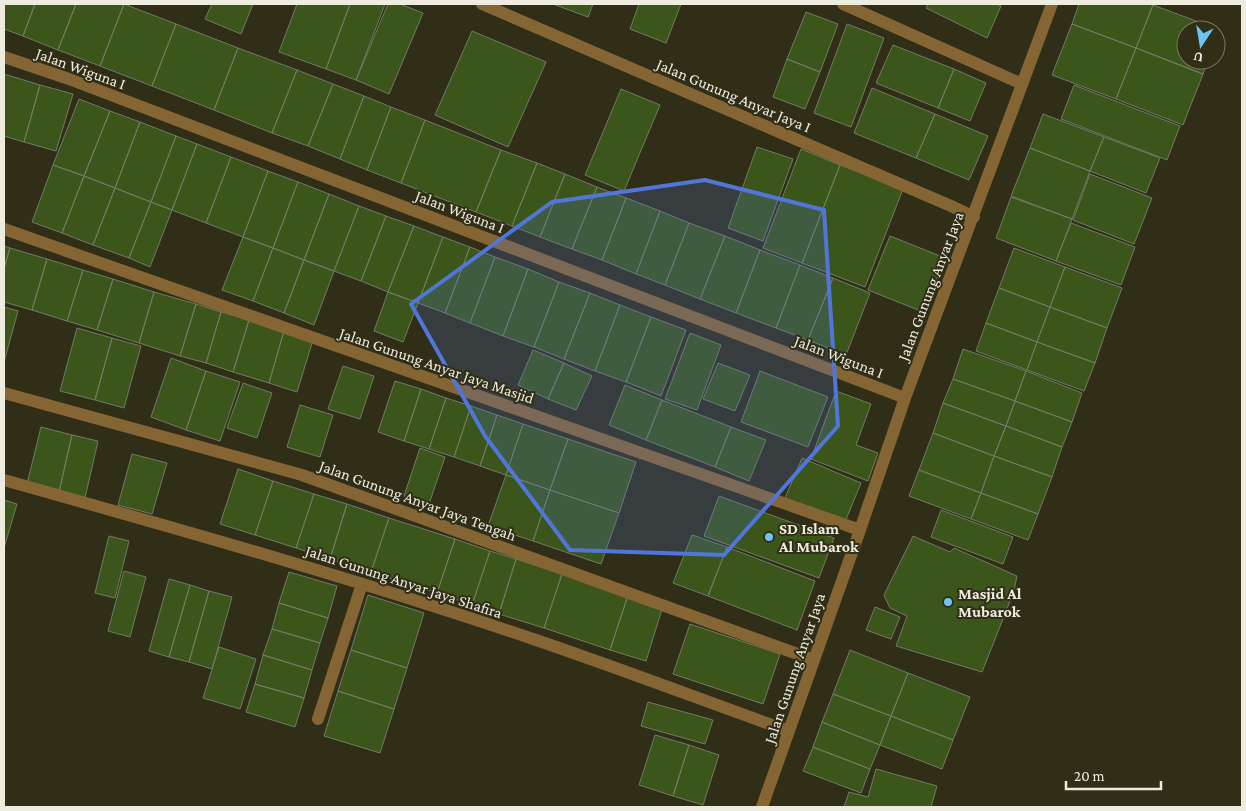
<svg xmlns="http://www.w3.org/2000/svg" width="1246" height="811" font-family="'Crimson Pro',serif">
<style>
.building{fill:#3c551a;stroke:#717c66}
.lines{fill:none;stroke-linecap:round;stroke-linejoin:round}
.minor{stroke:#866534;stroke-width:12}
.marked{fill:#5176da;fill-opacity:0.2;stroke:#5176da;stroke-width:4;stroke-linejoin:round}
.poi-dot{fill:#70c2f4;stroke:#312e18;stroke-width:2}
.labels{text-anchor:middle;stroke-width:4;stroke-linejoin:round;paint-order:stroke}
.street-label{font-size:16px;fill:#edecde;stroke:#312e18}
.poi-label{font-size:16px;font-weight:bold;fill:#edecde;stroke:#312e18;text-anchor:start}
</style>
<rect width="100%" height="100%" fill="#312e18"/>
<path class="building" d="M4 4H35L23 36 4 29Z
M35 4H76L58 50 23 36Z
M76 4H124L100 66 58 50Z
M124 4 176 24 152 86 100 66Z
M212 4H253L241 34 205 19Z
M297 4H350L326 69 279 52Z
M350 4H385L356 80 326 69Z
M388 4H400L423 13 389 94 356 80Z
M553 4H593L588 17Z
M639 4H681L666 43 630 29Z
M928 4H996L1001 6 987 38 926 8Z
M1079 4H1150L1153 5 1136 48 1072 24Z
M1153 5 1220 30 1216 40V30H1186V60H1208L1203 74 1136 48Z
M806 12 838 24 820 72 787 59Z
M176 24 238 48 214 110 152 86Z
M847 24 884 38 851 127 814 113Z
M1072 24 1136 48 1116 99 1052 75Z
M472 31 546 62 508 147 435 115Z
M893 45 954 69 938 108 876 83Z
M238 48 297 70 272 133 214 110Z
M1136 48 1203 74 1183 125 1116 99Z
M787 59 820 72 805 109 773 97Z
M954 69 986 83 970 121 938 108Z
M297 70 333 84 308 146 272 133Z
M4 74 40 85 24 142 4 136Z
M333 84 364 96 340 159 308 146Z
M40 85 73 94 56 151 24 142Z
M1074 85 1180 126 1167 160 1061 119Z
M872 88 935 114 916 158 854 133Z
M621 89 660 105 624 191 585 175Z
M364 96 391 107 367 170 340 159Z
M79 99 110 111 84 176 53 165Z
M391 107 425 120 401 183 367 170Z
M110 111 140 122 115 188 84 176Z
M935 114 988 136 969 180 916 158Z
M1043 114 1104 137 1090 171 1030 148Z
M425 120 501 150 476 212 401 183Z
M140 122 176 136 151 202 115 188Z
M176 136 197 144 172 210 151 202Z
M1104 137 1160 158 1146 193 1090 171Z
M197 144 231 157 206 223 172 210Z
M757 147 793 159 763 241 728 228Z
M1030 148 1090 171 1072 219 1011 196Z
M801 149 840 165 802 263 763 248Z
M501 150 537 163 512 226 476 212Z
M231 157 268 171 243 237 206 223Z
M537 163 565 174 540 237 512 226Z
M53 165 84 176 62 233 32 222Z
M840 165 903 189 865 287 802 263Z
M268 171 298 182 273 248 243 237Z
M565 174 597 187 572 249 540 237Z
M1090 174 1152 198 1134 244 1073 220Z
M84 176 115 188 93 245 62 233Z
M298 182 329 194 304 260 273 248Z
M597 187 626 198 602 260 572 249Z
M115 188 151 202 129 258 93 245Z
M329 194 359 206 334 271 304 260Z
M1011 197 1072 219 1056 261 996 238Z
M626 198 660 211 636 274 602 260Z
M151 202 172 210 150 267 129 258Z
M359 206 386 216 361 281 334 271Z
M660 211 689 223 665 285 636 274Z
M386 216 414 226 388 292 361 281Z
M689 223 725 236 700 299 665 285Z
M1071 223 1135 247 1121 285 1056 261Z
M414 226 443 237 418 303 388 292Z
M725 236 760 250 736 313 700 299Z
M890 236 945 258 923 312 868 290Z
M243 237 273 248 253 301 222 290Z
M443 237 470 247 445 313 418 303Z
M4 246 10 248 4 268Z
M470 247 495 257 470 323 445 313Z
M10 248 47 259 32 310 4 302V268Z
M273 248 304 260 284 313 253 301Z
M1014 248 1065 267 1050 307 999 288Z
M760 250 800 265 776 328 736 313Z
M495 257 528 269 503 336 470 323Z
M47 259 83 270 67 321 32 310Z
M304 260 334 271 314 325 284 313Z
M800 265 833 278 808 340 776 328Z
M1065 267 1122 288 1107 328 1050 307Z
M528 269 559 282 534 347 503 336Z
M83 270 113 279 97 330 67 321Z
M833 278 870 293 846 355 808 340Z
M113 279 154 292 139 343 97 330Z
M559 282 590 293 564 359 534 347Z
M999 288 1050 307 1037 342 986 323Z
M154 292 196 304 180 356 139 343Z
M388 292 418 303 403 342 374 331Z
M590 293 620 305 595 371 564 359Z
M196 304 221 312 206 363 180 356Z
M620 305 651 317 626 382 595 371Z
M4 307 18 311 4 362Z
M1050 307 1107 328 1095 363 1037 342Z
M221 312 249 320 233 372 206 363Z
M651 317 686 330 661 396 626 382Z
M249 320 284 331 269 383 233 372Z
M986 323 1037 342 1027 370 976 351Z
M77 328 112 338 95 400 60 391Z
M284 331 313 340 297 392 269 383Z
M690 333 721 345 697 410 665 399Z
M112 338 141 346 124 408 95 400Z
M1037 342 1095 363 1084 391 1027 370Z
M963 349 1026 371 1015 401 953 379Z
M533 350 564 363 548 399 518 385Z
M171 358 206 371 186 430 151 417Z
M564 363 592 376 576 410 548 399Z
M718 363 750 375 735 411 703 399Z
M343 366 374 376 360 419 328 409Z
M206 371 240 382 220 441 186 430Z
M760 371 828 397 808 447 741 422Z
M1026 371 1082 393 1072 422 1015 401Z
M953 379 1015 401 1006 426 943 403Z
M395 381 421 389 404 441 378 432Z
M243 383 272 393 257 438 227 428Z
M625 385 662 400 646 440 609 425Z
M421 389 446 398 429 449 404 441Z
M836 391 871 404 856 445 878 453 868 481 811 459Z
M446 398 471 406 454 457 429 449Z
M662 400 731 427 715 467 646 440Z
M1015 401 1072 422 1062 447 1006 426Z
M943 403 1006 426 994 456 933 433Z
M300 405 333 415 320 457 287 447Z
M471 406 497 415 480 466 454 457Z
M497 415 523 424 506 475 480 466Z
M523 424 568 439 550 490 506 475Z
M1006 426 1062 447 1052 477 994 456Z
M41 427 72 435 59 492 27 484Z
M731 427 766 440 749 481 715 467Z
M933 433 994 456 981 493 919 470Z
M72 435 98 441 85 498 59 492Z
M568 439 636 462 619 513 550 490Z
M420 448 445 457 429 504 404 496Z
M132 454 167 463 152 514 118 505Z
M994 456 1052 477 1038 514 981 493Z
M802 458 861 483 845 522 785 498Z
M238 469 273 481 255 535 220 524Z
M919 470 981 493 971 519 909 496Z
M506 475 550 490 533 541 488 526Z
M273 481 314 494 296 548 255 535Z
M550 490 619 513 601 564 533 541Z
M981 493 1038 514 1028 540 971 519Z
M314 494 347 504 330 559 296 548Z
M719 496 834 538 819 578 704 536Z
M4 500 17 504 4 548Z
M347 504 389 518 371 572 330 559Z
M941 510 1013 537 1003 564 931 537Z
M389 518 455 539 437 593 371 572Z
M692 535 727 547 708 596 673 583Z
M109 536 129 541 115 598 95 593Z
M913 536 950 552 954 548 1017 576 1014 591 982 672 896 646 907 616 890 608 884 595Z
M455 539 490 551 472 605 437 593Z
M727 547 815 581 797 630 708 596Z
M490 551 516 559 499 614 472 605Z
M516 559 562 574 544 628 499 614Z
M124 571 146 577 130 637 108 631Z
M289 572 337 586 328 618 279 603Z
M562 574 628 595 610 650 544 628Z
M169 579 190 585 169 657 149 651Z
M190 585 209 591 189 662 169 657Z
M209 591 232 597 212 669 189 662Z
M368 595 424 613 407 668 351 650Z
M628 595 663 606 646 661 610 650Z
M279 603 328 618 320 643 272 629Z
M875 607 900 617 891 639 866 630Z
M690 624 780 654 763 704 673 674Z
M272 629 320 643 312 670 263 655Z
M219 647 256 659 240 709 203 698Z
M351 650 407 668 394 709 338 691Z
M850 650 908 673 891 716 833 694Z
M263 655 312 670 304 698 255 684Z
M908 673 970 697 953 740 891 716Z
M255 684 304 698 295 727 246 712Z
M338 691 394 709 380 753 324 736Z
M833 694 891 716 880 745 822 722Z
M648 702 713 720 705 744 641 726Z
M891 716 953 740 942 769 880 745Z
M822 722 880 745 870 769 813 747Z
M655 735 689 745 673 796 639 785Z
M689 745 719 755 703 805 673 796Z
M813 747 870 769 861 793 803 771Z
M876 769 937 786 931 807H844L849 792 868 797Z"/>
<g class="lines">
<path class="minor" d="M482 4 951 206 974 217
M843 4 1022 84
M4 57 69 79 905 398
M4 229 860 530
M4 393 302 475 814 660
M4 480C182 530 360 580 536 640 621 669 705 701 789 731
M318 719 362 584
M762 807 860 530 905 398 1052 4"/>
</g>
<path class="marked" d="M705 180 824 210 838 426 724 555 570 550 485 436 411 304 552 202Z"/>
<g class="poi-dot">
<circle cx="769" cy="537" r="5"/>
<circle cx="948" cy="602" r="5"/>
</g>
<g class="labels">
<g class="street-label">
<text transform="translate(81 68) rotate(20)" y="6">Jalan Wiguna I</text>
<text transform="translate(734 95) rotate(23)" y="6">Jalan Gunung Anyar Jaya I</text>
<text transform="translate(460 211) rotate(21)" y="6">Jalan Wiguna I</text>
<text transform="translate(930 286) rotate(-69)" y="6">Jalan Gunung Anyar Jaya</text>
<text transform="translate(839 356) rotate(21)" y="6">Jalan Wiguna I</text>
<text transform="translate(437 365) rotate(19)" y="6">Jalan Gunung Anyar Jaya Masjid</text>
<text transform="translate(418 500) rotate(20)" y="6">Jalan Gunung Anyar Jaya Tengah</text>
<text transform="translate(404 581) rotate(18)" y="6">Jalan Gunung Anyar Jaya Shafira</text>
<text transform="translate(794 668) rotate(-71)" y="6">Jalan Gunung Anyar Jaya</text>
</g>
<g class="poi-label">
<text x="779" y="534">SD Islam<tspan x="779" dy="18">Al Mubarok</tspan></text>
<text x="958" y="599">Masjid Al<tspan x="958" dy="18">Mubarok</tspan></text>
</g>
</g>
<rect width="1246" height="811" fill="none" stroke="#edecde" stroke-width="10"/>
<g transform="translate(1201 45) rotate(192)"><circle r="24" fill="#312e18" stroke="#7c7a67"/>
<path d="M0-4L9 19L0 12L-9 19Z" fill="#70c2f4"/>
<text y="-8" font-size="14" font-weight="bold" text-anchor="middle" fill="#edecde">U</text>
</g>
<path d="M1066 781v8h95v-8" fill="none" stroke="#edecde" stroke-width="2.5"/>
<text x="1074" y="781" font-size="15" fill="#edecde" stroke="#312e18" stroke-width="4" paint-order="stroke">20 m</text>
</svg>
